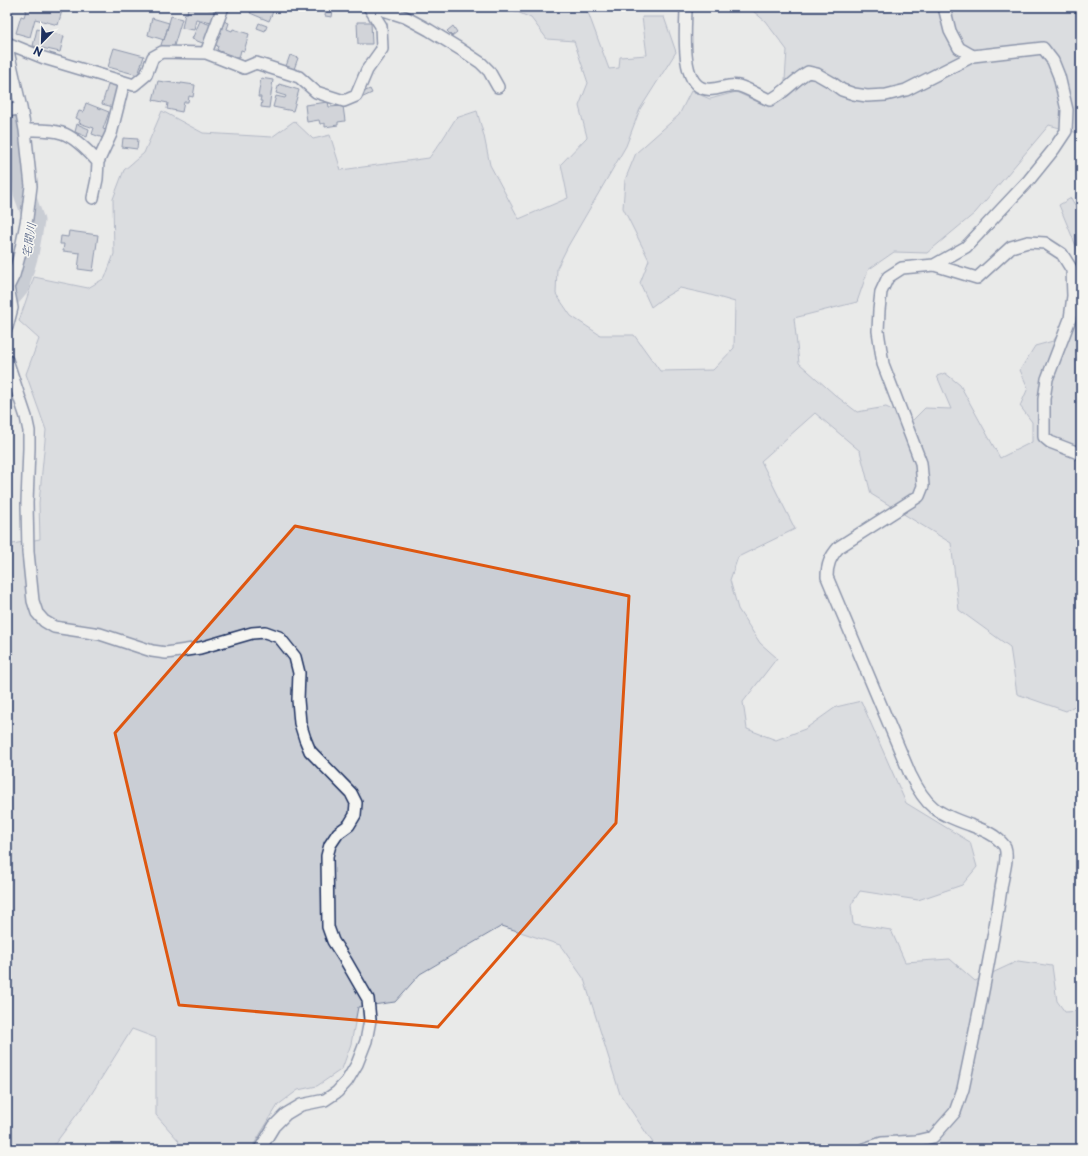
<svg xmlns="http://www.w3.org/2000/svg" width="1088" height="1156" font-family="'Playpen Sans','Klee One',sans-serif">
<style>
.green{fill:#caced5;stroke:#727e9a}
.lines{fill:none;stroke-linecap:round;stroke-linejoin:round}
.river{stroke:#a2aaba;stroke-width:21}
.building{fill:#b6bbc6;stroke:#1b2f5e}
.street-casing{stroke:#1b2f5e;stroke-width:14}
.street{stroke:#f6f6f2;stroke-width:11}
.marked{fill:none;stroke:#de5710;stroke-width:3;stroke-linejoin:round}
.labels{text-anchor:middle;stroke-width:3;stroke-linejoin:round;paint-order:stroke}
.water-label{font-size:12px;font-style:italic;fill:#44547a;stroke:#f6f6f2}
</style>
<rect width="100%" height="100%" fill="#e9eae9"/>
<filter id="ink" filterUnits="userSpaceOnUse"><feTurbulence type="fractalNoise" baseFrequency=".025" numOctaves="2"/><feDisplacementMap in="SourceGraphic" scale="8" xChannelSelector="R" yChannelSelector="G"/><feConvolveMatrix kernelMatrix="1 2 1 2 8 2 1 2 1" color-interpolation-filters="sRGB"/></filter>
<g filter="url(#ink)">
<path class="green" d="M506 7H586L609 69 619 68 620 57 647 55 642 17H664L676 52 640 109 626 146 568 246 557 268 556 294 571 316 600 335H634L660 371 713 370 734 348 735 302 707 294 680 288 663 298 651 307 640 283 649 260 623 208 625 180 636 153 679 115 691 91 710 99 736 92 769 107 785 80 787 50 765 21 748 7H1081V132L1078 133 1049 125 975 213 927 253 894 252 868 270 857 302 794 318 799 363 835 395 857 412 886 407 913 420 925 408 951 409 937 376 945 373 960 385 1000 458 1032 442V422L1020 406 1028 388 1020 370 1035 346 1053 341 1078 310 1081 288V702L1066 711 1017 694 1010 647 959 610 951 543 871 494 860 451 815 413 761 461 795 529 738 557 730 580 738 609 760 643 777 658 743 702 747 729 776 740 805 729 836 707 861 701 906 803 970 842 977 867 962 885 918 900 860 891 851 905 853 924 891 930 905 962 950 959 975 981 1018 961 1052 966 1057 1001 1065 1012 1081 1011V1139L1078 1149H657L620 1094 584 979 560 945 502 926 420 974 395 1002 358 1007 351 1044 342 1069 317 1086 298 1090 278 1105 251 1149H173L179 1141 156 1115V1038L132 1029 87 1101 51 1149H7V545L40 539 39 503 46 430 26 374 39 339 19 321 34 277 88 288 105 278 114 254 113 199 124 170 144 153 162 111 203 133 272 137 294 121 313 139 330 135 341 170 429 158 440 143 456 118 477 111 484 136 490 165 519 219 568 198 561 164 587 137 579 106 588 83 574 41 547 39 531 18Z
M1071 198 1081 216V265L1076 246 1059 205Z"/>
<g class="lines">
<path class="river" d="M7 81 15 110 24 193 34 221 28 254 18 288 7 301"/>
</g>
<path class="building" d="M27 7H63L58 25 35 19 30 37 16 33 21 16 24 17Z
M188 7H208V9L214 10 212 22 196 19 194 30 182 28 185 13 187 14Z
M253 7H275L269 21 250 13Z
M326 9 333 10 332 17 325 16Z
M171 16 182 19 173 49 161 45 163 39 164 40Z
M152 18 169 23 164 40 148 35Z
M221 20 229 23 227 29 232 31 233 29 249 34 244 51 241 50 239 58 219 51 217 49 218 46 214 44Z
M200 21 211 25 205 44 192 39Z
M357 22H371L372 44H358Z
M259 23 267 26 265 31 257 28Z
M453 26 457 32 452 36 447 31Z
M37 29 64 36 60 52 33 46Z
M114 48 144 56 138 75 108 67Z
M290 55 298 58 293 72 285 69Z
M261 78 273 80 269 108 261 107 262 101H260L261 97H258Z
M158 81 181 84V83L195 85 193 97 189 96 188 102H184L182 112 167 109 168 103 153 100Z
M109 82 119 85 113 107 102 104Z
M279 84 299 90 293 111 273 107 276 96 285 98 286 96 276 93Z
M370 89 372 93 361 98 359 94Z
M328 102 329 107 343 106 345 121 338 122V125L325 127V123L320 124 319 120 307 122 305 105Z
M86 103 109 112 103 129 106 130 103 138 92 134 94 128 79 123 80 120 76 118 79 111 83 112Z
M77 124 89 129 87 137 75 132Z
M123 138 138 139 137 149 122 147Z
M69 231 98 235 93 271 78 269 80 253 63 251 64 244H60L61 236 68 237Z"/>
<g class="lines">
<defs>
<path id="street" d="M374 7 405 17 429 30 460 49 481 63 489 71 498 87
M686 7C686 27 680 79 702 88 714 93 727 83 739 86 750 89 759 96 770 100 785 93 794 80 808 72L817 74 831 82 842 90 854 94 867 96 886 95 906 90 973 56 1043 48 1053 61 1059 76 1067 110 1066 131 1054 149 1029 180 966 247 934 265
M944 7 950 31 959 48 973 56
M7 43 44 58 134 85 146 75 153 57 162 52 206 53 244 68 256 63 299 77 316 92 344 101 356 96 367 70 382 49 381 26 369 7
M7 47 21 108 25 130 31 186 27 218 20 253 14 275 8 287 12 308 7 327
M206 53 223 7
M7 111 21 108
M25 130C37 130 50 129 62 133 75 137 89 152 98 162L97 179 93 198
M98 162 111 134 124 82
M7 360 26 417 29 431V448L27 503 28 552 33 601 37 613 44 621 54 627 100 634 152 651 166 653 200 648 252 633 265 632 279 637 295 657 299 673 298 700 300 723 305 739 310 751 351 793 356 803 355 815 349 825 338 833 330 845 327 856 328 927 333 941 346 961 368 999 370 1020 366 1041 357 1064 347 1081 337 1092 325 1100 301 1105 286 1114 274 1126 260 1149
M864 1149 882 1143 916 1141 933 1137 955 1112 963 1089C977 1023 991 956 1001 889 1002 878 1009 858 1005 847 1004 845 1001 842 999 840 991 832 980 829 970 825 936 813 926 807 910 774L827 577C827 565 830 557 839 547L919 496 923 486 921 463 883 364 878 331 879 310 881 292 888 277 902 268 934 265 977 278 1011 247 1028 242 1045 243 1062 254 1072 270 1073 296 1070 319 1047 379 1044 399V437L1050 442 1081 454"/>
</defs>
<use href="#street" class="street-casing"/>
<use href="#street" class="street"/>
</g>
</g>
<path d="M0 0H1088V1156H0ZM295 526 629 596 616 823 438 1027 179 1005 115 733Z" fill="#e9eae9" fill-opacity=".55" fill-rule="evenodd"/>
<path class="marked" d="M295 526 629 596 616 823 438 1027 179 1005 115 733Z"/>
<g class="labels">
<g class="water-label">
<text transform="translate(29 240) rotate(-81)" y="4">宅間川</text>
</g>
</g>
<rect width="1088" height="1156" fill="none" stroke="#f6f6f2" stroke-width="24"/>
<rect x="12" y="12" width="1064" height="1132" fill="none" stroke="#1b2f5e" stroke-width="1.5" filter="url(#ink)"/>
<g transform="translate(42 42) rotate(203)" stroke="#f6f6f2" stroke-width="3" paint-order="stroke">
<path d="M0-3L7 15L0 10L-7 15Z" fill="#1b2f5e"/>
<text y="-6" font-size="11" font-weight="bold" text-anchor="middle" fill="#1b2f5e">N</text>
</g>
</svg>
